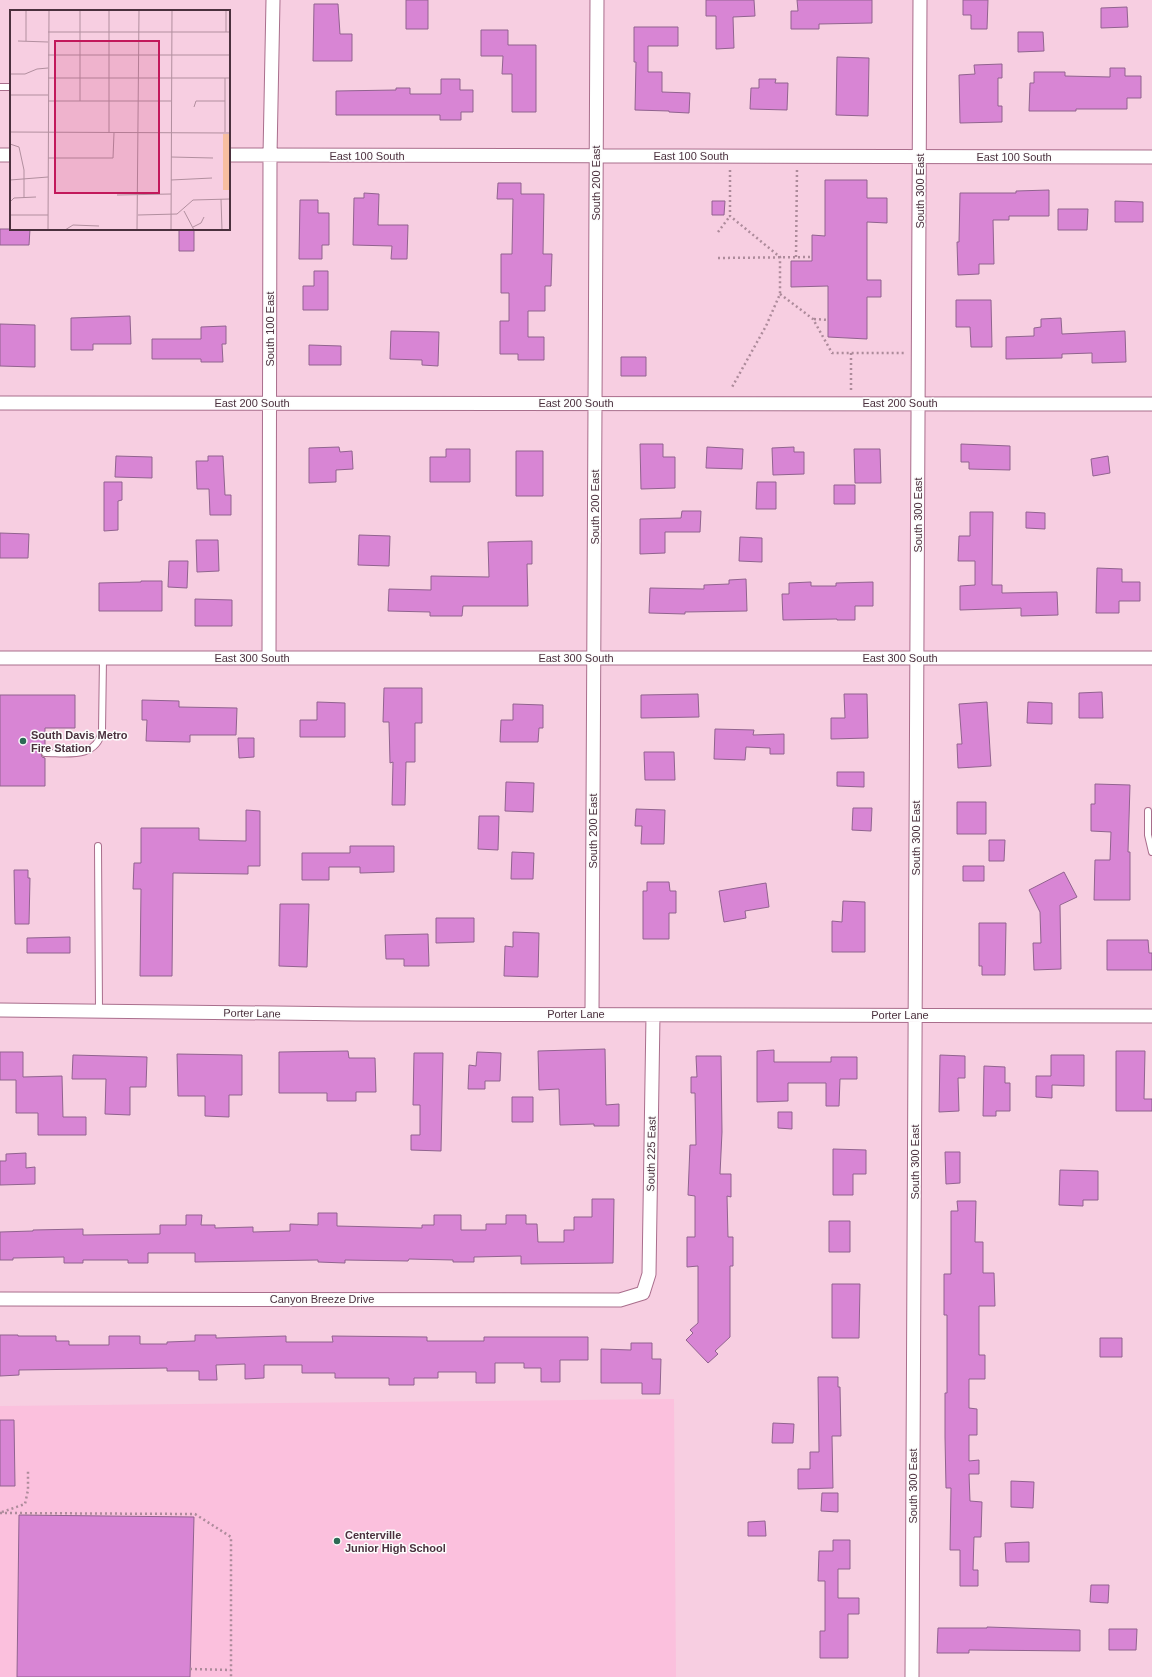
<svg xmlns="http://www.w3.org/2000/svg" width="1152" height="1677" font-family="Arial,sans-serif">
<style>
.built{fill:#fbc0dd}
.building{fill:#d885d4;stroke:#91638f}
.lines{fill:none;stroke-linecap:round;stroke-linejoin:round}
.service-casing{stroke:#a96e8c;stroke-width:8}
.minor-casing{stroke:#a96e8c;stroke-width:15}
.path{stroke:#ad8b9b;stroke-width:2.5;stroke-dasharray:2 3;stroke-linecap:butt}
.service{stroke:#fff;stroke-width:6}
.minor{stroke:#fff;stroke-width:13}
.poi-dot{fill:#2d6a55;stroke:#fcfcfc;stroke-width:1.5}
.labels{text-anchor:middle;stroke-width:3;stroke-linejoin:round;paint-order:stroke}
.street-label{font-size:11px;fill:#4a303d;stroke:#fcfcfc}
.poi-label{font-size:11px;font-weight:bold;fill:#4a303d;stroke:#fcfcfc;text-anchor:start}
.inset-road{fill:none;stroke:#b28f9f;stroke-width:1}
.view{fill:#c2185b;fill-opacity:0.15;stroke:#c2185b;stroke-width:2}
.inset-edge{fill:none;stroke:#4a303d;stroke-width:2}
</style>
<rect width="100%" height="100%" fill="#f7cee1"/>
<path class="built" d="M674 1399 676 1677H0V1406Z"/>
<path class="building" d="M406 0H428V29H406Z
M706 0H754L755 16 733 17 734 48 716 49V16H706Z
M797 0H872V23L819 24V29H791V11H798Z
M963 0H988L987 29H971V15H963Z
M314 4H338L340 34H352V61H313Z
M1127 7 1128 27 1101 28V8Z
M634 27H678V46H648V72H662V92L690 93 689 113 669 112V111L635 110 636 62H634Z
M481 30H508V45H536V112H512V74H502L503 56H481Z
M1018 32H1043L1044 51 1018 52Z
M837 57 869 58 868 116 836 115Z
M1002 64V78H998V106H1002V122L960 123 959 75 975 74 974 65Z
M1110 68H1125V76H1141V98H1127V109H1076V111H1029L1030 83H1034V72H1065V76L1110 77Z
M441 79H460V90H473V112H461V120H440V115H336V91L396 90V88H410V94H441Z
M759 79H776L775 83H788L787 110 750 109 751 88H759Z
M825 180H867V198H887V223L867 222V280H881V297H867V339L828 337V286L791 287V261H812V235L825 236Z
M498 183H521V194H544L543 254H552L551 286H545V311H528V337H544V360H518V354H500V321H509V293H501V254H512L513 199H497Z
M1049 190V216H1009V220H993L994 264H979V274L958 275 957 242H959L960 193H1016V191Z
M364 193 379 194 378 225H408L407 259H391L392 246 353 245 354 198H364Z
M300 200H318V213H329V245H322V259H299Z
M712 201H725L724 215H712Z
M1115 201 1143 202V222H1115Z
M1058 209H1088L1087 230H1058Z
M0 229H30L29 245H0Z
M179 229H194V251H179Z
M314 271H328V310H303V286H314Z
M956 300H991L992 347H971L970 327H956Z
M130 316 131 344H93V350H71V318Z
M1061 318 1062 334 1125 331 1126 362 1092 363V353L1062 354V358L1006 359V337L1034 336V328L1041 327V319Z
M0 324 35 325V367L0 366Z
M226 326V344H222L223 362H201V359H152V339H201V327Z
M391 331 439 332 438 366 422 365V360L390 359Z
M309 345 341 346V365H309Z
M621 357H646V376H621Z
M640 444H663V457H675V488L641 489Z
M961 444 1010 446V470L969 469V462H961Z
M339 447 340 452 352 451 353 469 336 470V482L309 483V448Z
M707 447 743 449 742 469 706 468Z
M794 447V452H804V474L773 475 772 448Z
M446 449H470V482H430V457H446Z
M854 449H880L881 483H855Z
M516 451H543V496H516Z
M116 456 152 457V478L115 477Z
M208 456H223L225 495H231V515H210L209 489H197L196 461H208Z
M1108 456 1110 473 1093 476 1091 459Z
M104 482H122V500L118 501V530L104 531Z
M757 482H776V509H756Z
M834 485H855V504H834Z
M682 511H701L700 532H665V553L640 554V519L681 518Z
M970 512H993L992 585H1002V593L1057 592 1058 615 1021 616V608L960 610V586L975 585V561H958L959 536H970Z
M1026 512 1045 513V529L1026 528Z
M0 533 29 534 28 558H0Z
M359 535 390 536 389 566 358 565Z
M740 537 762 538V562L739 561Z
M196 540H218L219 571 197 572Z
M532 541V564H527L528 606H463L462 616H430V612L388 611 389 589 431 590V576L489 577 488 542Z
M169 561H188L187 588 168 587Z
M1097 568 1122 569V582H1140V601H1119V613H1096Z
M746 579 747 611 685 612V614L649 613 650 588 704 589V585L729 584V580Z
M141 581H162V611H99V583L141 582Z
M811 582V586H836V583L873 582V606H855V620H837V619L783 620 782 594H789V583Z
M195 599 232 600V626H195Z
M384 688H422V723H415V762H406L405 805H392L393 762 390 763 389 722H383Z
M1102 692 1103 718H1079V693Z
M698 694 699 717 641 718V695Z
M844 694H867L868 738 831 739V718H845Z
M0 695H75V728H45V748L41 750V753L42 757 45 758V786H0Z
M142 700 179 701V707L237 708 236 735H190V742L146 741 147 720H142Z
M317 702 345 703V737H300V720H317Z
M987 702 991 766 958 768 957 744H962L959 704Z
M1028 702 1052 703V724L1027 723Z
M513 704 543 705V728H539L538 742H500L501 720H513Z
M715 729 754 730 753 735 784 734V754H770V748L746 747 745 760 714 759Z
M238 738H254V757L239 758Z
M644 752H674L675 780H645Z
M837 772H864V787L837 786Z
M506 782 534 783 533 812 505 811Z
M1095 784 1130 785 1128 852H1130V900H1094L1095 860H1110L1111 832 1091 831V804H1095Z
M957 802H986V834H957Z
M853 808H872L871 831 852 830Z
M636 809 665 810 664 844H641L642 826H635Z
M246 810 260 811V866H248V874L173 873 172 976H140L141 889H133L134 863H141V828H199V840L246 841Z
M479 816H499L498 850 478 849Z
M989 840H1005L1004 861H989Z
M350 846H394V872L360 873V867H329V880H302V853H350Z
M512 852 534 853 533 879H511Z
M963 866H984V881H963Z
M14 870H28V878H30L29 924H15Z
M1064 872 1077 897 1060 905 1061 969 1034 970 1033 943H1041L1040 912 1029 890Z
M647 882H669L670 891H676V913H669V939H643V891H647Z
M766 883 769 907 745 911 746 918 724 922 719 891Z
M843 901 865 902V952H832V921L842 922Z
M280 904H309L307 967 279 966Z
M436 918H474V942L436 943Z
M979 923H1006L1005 975H982V966H979Z
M513 932 539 933 538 977 504 976 505 946 513 947Z
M428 934 429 966H404V959H386L385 935Z
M70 937V953H27V938Z
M1107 940H1148L1149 953H1152V970H1107Z
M605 1049 606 1105 619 1104V1126H594V1124L560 1125 559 1089 539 1090 538 1051Z
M774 1050V1062H831V1057H857V1079H840L839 1106H826V1083H788V1101L757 1102V1051Z
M348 1051 349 1058H375L376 1092H356V1101H327V1093H279V1052Z
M1116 1051H1145L1144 1099H1152V1111H1116Z
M0 1052H23V1077L62 1076 63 1117H86V1135H38V1113H16V1080H0Z
M477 1052 501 1053 500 1081H485V1089H468L469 1065 476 1066Z
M414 1053H443L441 1151 411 1150V1135H420V1105H413Z
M177 1054 242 1055V1095H229V1117L205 1116V1096H178Z
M73 1055 147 1057 146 1087H130V1115L105 1114 106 1079H72Z
M940 1055 965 1056V1078H958L959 1111 939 1112Z
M1051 1055H1084V1086L1052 1085V1098L1036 1097V1076H1051Z
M696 1056H721L722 1132 720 1174H731V1197L727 1196 728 1237H733V1266H730V1337L715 1351 718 1354 708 1363 686 1340 693 1333 690 1330 698 1323V1266L687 1267V1237H695V1196L688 1195 690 1145H696L695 1093H691V1077H697Z
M984 1066 1005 1067V1083H1010V1111H996V1116H983Z
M512 1097H533V1122H512Z
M778 1112H792V1129L778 1128Z
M833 1149 866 1150V1174H853V1195H833Z
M945 1152H960V1183L946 1184Z
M26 1153V1168L35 1167V1184L0 1185V1161H6V1154Z
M1060 1170 1098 1171V1200H1083V1206L1059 1205Z
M592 1199H614L613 1263 521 1264V1256L474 1257V1262H453V1260L409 1259 408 1261 345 1260V1263L318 1262V1260L195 1262V1253H148V1263H128V1260H83V1263H64V1257L13 1258V1260H0V1232L33 1231V1230L83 1229V1235L160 1234V1225H186V1215H202L201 1225H215V1228L253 1227V1232L290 1231V1224L318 1225V1213H337V1226L422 1228V1225H434V1215H461V1230H486V1224H506V1215H526V1224H537L538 1242H564V1230H574V1217H592Z
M957 1201H976L975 1242H983V1273H994L995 1306H979V1355H985V1379H969V1408L977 1409V1435H969V1461L979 1460V1474H969L970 1501 982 1502 981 1537H974L973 1570H978V1586H960V1550H950L951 1488H946L945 1437V1393H947V1315H944V1274H951V1211H958Z
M829 1221H850V1252H829Z
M832 1284H860L859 1338H832Z
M0 1335H18V1336H56V1341H69V1345H109V1336H140V1344H167V1342L195 1341V1335H216V1338L286 1336V1342H333L332 1336 427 1337V1341H484V1337H588V1360H560V1382H541V1368H524V1363H495V1383H476V1372H438V1378H414V1385H389V1378H335V1373H302V1365H264V1378L245 1379V1364L216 1365 217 1380H199V1371H167V1368L19 1370V1375L0 1376Z
M1100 1338H1122V1357H1100Z
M631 1343H652V1359H661L660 1394H642V1383H601V1349L631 1350Z
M818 1377H838V1387H840L841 1436H832L833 1488 798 1489V1469H810V1452H819Z
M0 1420H14L15 1486H0Z
M773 1423 794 1424 793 1443H772Z
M1011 1481 1034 1482 1033 1508 1011 1507Z
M822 1493H838V1512L821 1511Z
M19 1515 194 1517 190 1677H17Z
M765 1521 766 1536H748V1522Z
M833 1540H850V1569H838V1598H859V1614H848V1658H820V1631H825V1581H818L819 1551H833Z
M1029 1542V1562H1006L1005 1543Z
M1091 1585H1109L1108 1603 1090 1602Z
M987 1627 1080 1630V1651L969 1650V1653H937L938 1628H987Z
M1109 1629H1137L1136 1650H1109Z"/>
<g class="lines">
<defs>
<path id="service" d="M0 87H11
M45 753C68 753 96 759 102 731L103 658
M1148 811V835L1152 852
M98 846 99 1011"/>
<path id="minor" d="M0 155H11
M229 155 1152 157
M0 403 1152 404
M0 658H1152
M269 658 270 155 273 0
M0 1010 356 1014 1152 1016
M592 1014 597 0
M0 1299 620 1300 643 1293 649 1274 653 1015
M912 1677 920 0"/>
</defs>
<use href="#service" class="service-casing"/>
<use href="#minor" class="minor-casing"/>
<path class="path" d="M730 170V216L780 257V294L766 326 731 389
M718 232 730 216
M796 257 797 170
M718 258 812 257
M780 294 813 319 832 353H904
M814 319 828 320
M851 353V390
M2 1512 25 1504 28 1490V1469
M0 1513 195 1514 231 1537V1677
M190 1669 231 1670"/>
<use href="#service" class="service"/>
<use href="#minor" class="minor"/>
</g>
<g class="poi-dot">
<circle cx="23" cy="741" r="4"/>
<circle cx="337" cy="1541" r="4"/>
</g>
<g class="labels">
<g class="street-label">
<text x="367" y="160">East 100 South</text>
<text x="691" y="160">East 100 South</text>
<text x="1014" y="161">East 100 South</text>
<text transform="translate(596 183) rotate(-90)" y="4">South 200 East</text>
<text transform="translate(920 191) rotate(-90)" y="4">South 300 East</text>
<text transform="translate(270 329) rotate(-90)" y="4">South 100 East</text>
<text x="252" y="407">East 200 South</text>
<text x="576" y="407">East 200 South</text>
<text x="900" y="407">East 200 South</text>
<text transform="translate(595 507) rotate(-90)" y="4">South 200 East</text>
<text transform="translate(918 515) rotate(-90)" y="4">South 300 East</text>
<text x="252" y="662">East 300 South</text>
<text x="576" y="662">East 300 South</text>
<text x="900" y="662">East 300 South</text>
<text transform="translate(593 831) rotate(-90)" y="4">South 200 East</text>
<text transform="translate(916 838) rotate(-90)" y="4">South 300 East</text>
<text transform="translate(252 1013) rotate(1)" y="4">Porter Lane</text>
<text x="576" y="1018">Porter Lane</text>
<text x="900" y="1019">Porter Lane</text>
<text transform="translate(651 1154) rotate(-89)" y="4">South 225 East</text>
<text transform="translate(915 1162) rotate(-90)" y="4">South 300 East</text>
<text x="322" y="1303">Canyon Breeze Drive</text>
<text transform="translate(913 1486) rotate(-90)" y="4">South 300 East</text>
</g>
<g class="poi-label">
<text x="31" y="739">South Davis Metro<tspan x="31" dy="13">Fire Station</tspan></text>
<text x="345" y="1539">Centerville<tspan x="345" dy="13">Junior High School</tspan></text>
</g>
</g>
<g transform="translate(10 10)">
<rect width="220" height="220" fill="#f7cee1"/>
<path d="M213 124H220V180H213Z" fill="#f7bea0"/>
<path class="inset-road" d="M38 22H220M216 22V0M8 31 38 32M16 31V0M38 45H220M0 64H15L27 59 38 58M38 68H220M0 85H38M38 91H161M70 91V0M184 97 186 91H215M0 122 220 123M215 122V68M99 123V0M0 134 9 137 14 160V188M161 147 203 148M38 148H103L104 123M0 170 38 167M161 170 202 168M107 185 161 184M211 189 212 220M0 192 4 188 26 187M174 201 184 220M0 205H38M128 205 167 204 183 190 220 189M183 217 191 213 194 207M38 220 39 0M55 220 63 215 89 216M127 220 129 0M161 220 162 0"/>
<path class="view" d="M45 31H149V183H45Z"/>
<rect width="220" height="220" class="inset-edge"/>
</g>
</svg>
